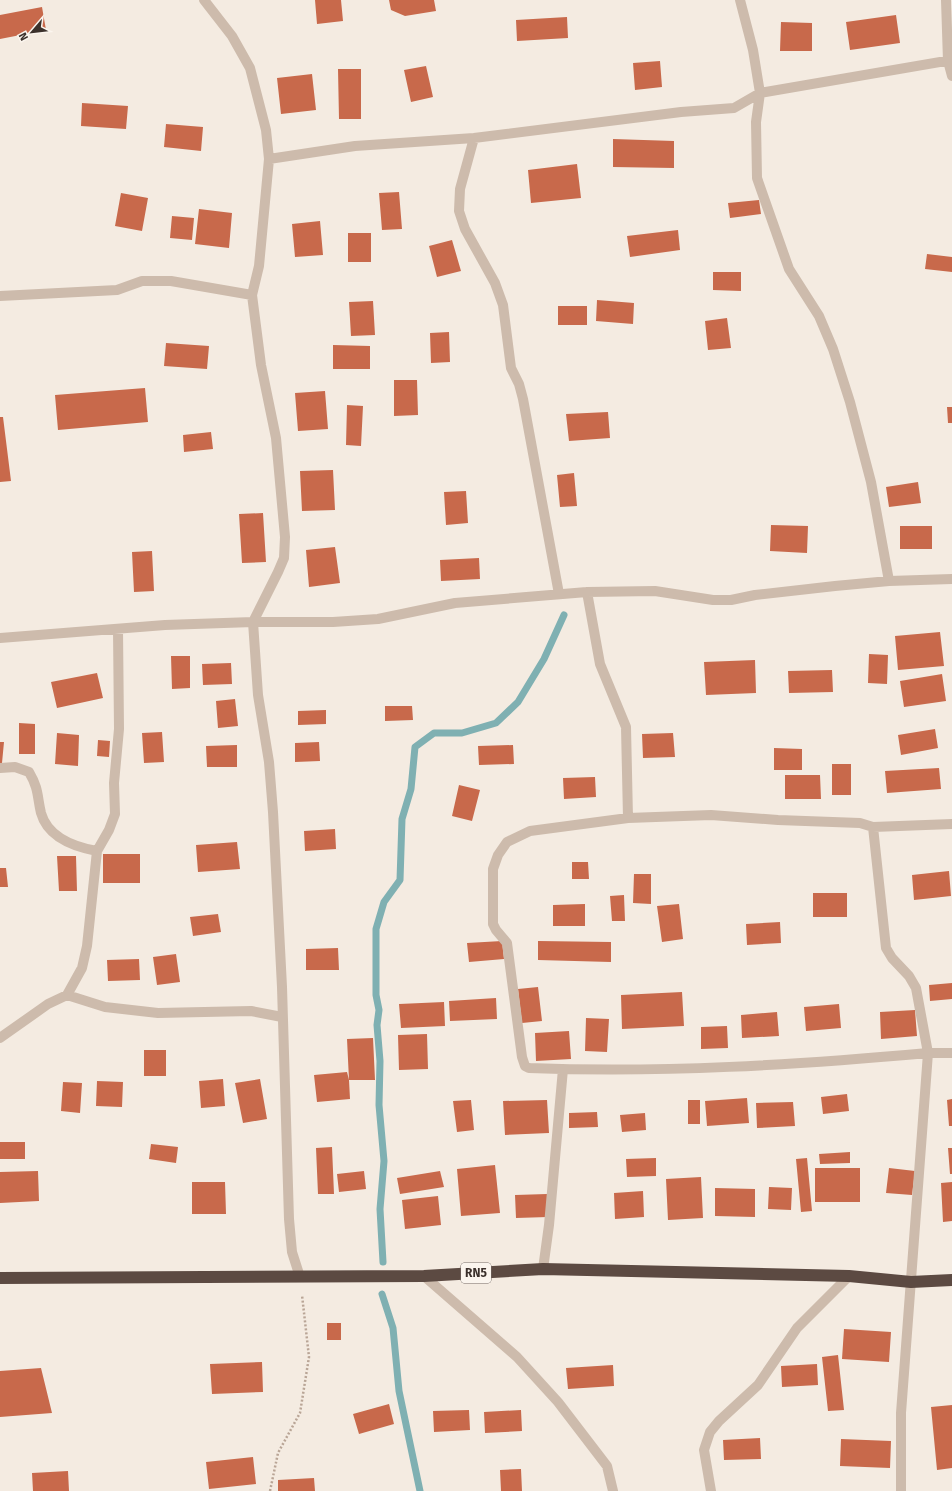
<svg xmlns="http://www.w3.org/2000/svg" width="952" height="1491" font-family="'Fira Sans',sans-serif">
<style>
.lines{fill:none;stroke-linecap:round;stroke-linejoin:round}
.stream{stroke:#7fb0b2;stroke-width:7}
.building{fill:#c8694b}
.path{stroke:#b9a596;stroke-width:2.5;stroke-dasharray:2 2;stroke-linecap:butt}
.minor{stroke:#cdbbac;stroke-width:10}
.highway{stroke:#5c4a42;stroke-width:12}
.labels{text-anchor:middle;stroke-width:3.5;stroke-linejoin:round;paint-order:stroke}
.shield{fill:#fbf5ee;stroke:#756b66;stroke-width:1}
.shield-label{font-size:12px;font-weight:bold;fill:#3b302b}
</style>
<rect width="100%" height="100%" fill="#f4ebe1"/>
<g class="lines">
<path class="stream" d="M383 1262 380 1209 384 1161 379 1105 380 1061 377 1025 379 1010 376 995V929L384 902 400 880 402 819 411 789 415 747 434 733H462L496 723 518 702 544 659 564 615
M382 1294 393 1328 399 1391 420 1491"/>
</g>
<path class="building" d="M315 0H341L343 21 317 24Z
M389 0H434L436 11 405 16 391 10Z
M42 7 46 30 0 39V15Z
M896 15 900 43 850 50 846 22Z
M567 17 568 38 517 41 516 20Z
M781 22 812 23V51H780Z
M660 61 662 87 635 90 633 63Z
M426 66 433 97 411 102 404 70Z
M338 69H361V119H339Z
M312 74 316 110 281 114 277 78Z
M82 103 128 106 126 129 81 126Z
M166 124 203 127 201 151 164 147Z
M613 139 674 141V168L613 167Z
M577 164 581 198 531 203 528 170Z
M399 192 402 229 382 230 379 193Z
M121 193 148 198 142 231 115 226Z
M759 200 761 214 730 218 728 203Z
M199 209 232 213 229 248 195 244Z
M172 216 194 218 192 240 170 238Z
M320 221 323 255 295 257 292 224Z
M678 230 680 250 630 257 627 236Z
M348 233H371V262H348Z
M452 240 461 271 437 277 429 246Z
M927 254 952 257V272L925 269Z
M713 272H741V291L713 290Z
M597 300 634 303 633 324 596 321Z
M373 301 375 335 351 336 349 302Z
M558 306H587V325H558Z
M727 318 731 348 708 350 705 321Z
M449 332 450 362 431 363 430 333Z
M166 343 209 346 207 369 164 366Z
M333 345 370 346V369H333Z
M394 380H417L418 415 394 416Z
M145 388 148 422 58 430 55 395Z
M325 391 328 429 298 431 295 393Z
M347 405 363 406 361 446 346 445Z
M947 407H952V423H948Z
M608 412 610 438 569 441 566 414Z
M0 417H3L11 481 0 482Z
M211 432 213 449 184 452 183 435Z
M333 470 335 510 302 511 300 471Z
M574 473 577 506 560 507 557 475Z
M918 482 921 503 889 507 886 487Z
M466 491 468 523 446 525 444 492Z
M263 513 266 562 242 563 239 514Z
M771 525 808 526 807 553 770 551Z
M900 526H932V549H900Z
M335 547 340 583 309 587 306 550Z
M152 551 154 591 134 592 132 552Z
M479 558 480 579 441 581 440 560Z
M940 632 944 666 898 670 895 636Z
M869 654 888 655 887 684 868 683Z
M171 656H190V688L172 689Z
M755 660 756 693 706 695 704 662Z
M231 663 232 684 203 685 202 664Z
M832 670 833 692 789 693 788 671Z
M97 673 103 698 57 708 51 682Z
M942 674 946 701 904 707 900 681Z
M235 699 238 726 218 728 216 701Z
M385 706H412L413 720 385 721Z
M326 710V724L298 725V711Z
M19 723 35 724V754H19Z
M935 729 938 748 901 755 898 735Z
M162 732 164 762 144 763 142 733Z
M57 733 79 735 78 766 55 764Z
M673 733 675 757 643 758 642 734Z
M98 740 110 741 109 757 97 756Z
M0 742H4L2 763H0Z
M319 742 320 761 295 762V743Z
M237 745V767H207L206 746Z
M513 745 514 764 479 765 478 746Z
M774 748 802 749V770H774Z
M832 764H851V795H832Z
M939 768 941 789 887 793 885 771Z
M785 775H820L821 799H785Z
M595 777 596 797 564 799 563 778Z
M459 785 480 790 472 821 452 816Z
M335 829 336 849 305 851 304 831Z
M237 842 240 869 198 872 196 845Z
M103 854H140V883H103Z
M57 856H76L77 891H59Z
M572 862H588L589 879H572Z
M0 868H6L8 887H0Z
M949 871 951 896 914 900 912 875Z
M634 874H651V904L633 903Z
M813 893H847V917H813Z
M624 895 625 921H612L610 896Z
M585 904V926H553V905Z
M679 904 683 939 662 942 657 906Z
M218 914 221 932 193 936 190 917Z
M780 922 781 943 747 945 746 924Z
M502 941 504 959 469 962 467 943Z
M538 941 611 942V962L538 960Z
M338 948 339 970H306V949Z
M176 954 180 982 157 985 153 957Z
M139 959 140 980 108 981 107 960Z
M952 983V999L930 1001 929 985Z
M538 987 542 1021 522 1023 518 989Z
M682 992 684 1026 622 1029 621 995Z
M496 998 497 1019 450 1021 449 1001Z
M444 1002 445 1026 401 1028 399 1004Z
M839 1004 841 1028 806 1031 804 1007Z
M915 1010 917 1036 881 1039 880 1012Z
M777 1012 779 1036 742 1038 741 1015Z
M586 1018 609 1019 607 1052 585 1051Z
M727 1026 728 1048 701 1049V1027Z
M569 1031 571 1059 536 1061 535 1033Z
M427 1034 428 1069 399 1070 398 1035Z
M373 1038 375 1080H349L350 1099 317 1102 314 1075 347 1072 349 1080 347 1039Z
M144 1050H166V1076H144Z
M223 1079 225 1106 201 1108 199 1081Z
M260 1079 267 1119 243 1123 235 1083Z
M97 1081 123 1082 122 1107 96 1106Z
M63 1082 82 1083 80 1113 61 1111Z
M847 1094 849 1111 823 1114 821 1097Z
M747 1098 749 1123 707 1126 705 1101Z
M952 1099V1126H949L947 1100Z
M471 1100 474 1130 457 1132 453 1101Z
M547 1100 549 1133 505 1135 503 1101Z
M688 1100H700V1124H688Z
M793 1102 795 1126 757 1128 756 1103Z
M597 1112 598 1127 569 1128V1113Z
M645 1113 646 1130 622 1132 620 1115Z
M0 1142H25V1159H0Z
M151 1144 178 1147 176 1163 149 1159Z
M332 1147 334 1194H318L316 1148Z
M948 1148H952V1174H950Z
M850 1152V1163L820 1164 819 1154Z
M656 1158V1176L627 1177 626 1159Z
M807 1158 812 1211 801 1212 796 1159Z
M495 1165 500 1213 461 1216 457 1169Z
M815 1168H860V1202H815Z
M889 1168 915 1171 912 1195 886 1193Z
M38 1171 39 1201 0 1203V1172Z
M364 1171 366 1189 339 1192 337 1174Z
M440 1171 444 1187 400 1194 397 1178Z
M701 1177 703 1218 668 1220 666 1179Z
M192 1182H225L226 1214H192Z
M952 1182V1221L943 1222 941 1183Z
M769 1187 792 1188 791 1210 768 1209Z
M715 1188 755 1189V1217L715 1216Z
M643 1191 644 1217 615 1219 614 1193Z
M547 1194 548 1217 516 1218 515 1195Z
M438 1196 441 1225 405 1229 402 1200Z
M327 1323H341V1340H327Z
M844 1329 891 1332 889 1362 842 1359Z
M838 1355 844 1410 828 1411 822 1357Z
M262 1362 263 1392 212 1394 210 1364Z
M817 1364 818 1385 782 1387 781 1366Z
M613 1365 614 1386 568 1389 566 1368Z
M41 1368 52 1413 0 1417V1371Z
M389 1404 394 1424 359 1434 353 1414Z
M952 1405V1468L937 1470 931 1407Z
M469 1410 470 1430 434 1432 433 1411Z
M521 1410 522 1431 485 1433 484 1412Z
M760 1438 761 1459 724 1460 723 1440Z
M841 1439 891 1441 890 1468 840 1466Z
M253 1457 256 1484 209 1489 206 1462Z
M521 1469 522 1491H501L500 1470Z
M68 1471 69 1491H33L32 1473Z
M314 1478 315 1491H278V1480Z"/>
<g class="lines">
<path class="path" d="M270 1491 278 1453 300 1413 309 1357 302 1295"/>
<path class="minor" d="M204 0 232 36 250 68 266 130 269 159 259 266 252 295 261 365 276 438 285 537 284 558 278 572 253 622 258 695 269 762 273 812 282 987 289 1219 292 1252 300 1277
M740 0 753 50 760 93 756 122 757 178 789 269 819 316 833 349 850 402 871 482 889 581
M946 0 948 61 952 76
M474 138 460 189 459 211 465 229 495 283 503 305 511 368 519 384 523 399 559 594
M269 159 355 146 474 138 681 112 734 108 760 93 952 60
M0 296 117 290 142 281H171L252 295
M587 592 600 664 626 727 628 818 711 815 778 820 860 823 873 827 952 824
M0 638 165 625 253 622H333L378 619 455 603 587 592 655 591 713 600H731L755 595 835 586 889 581 952 579
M0 768 15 767 29 772C39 789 37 796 41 813 48 838 75 847 97 851
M628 818 530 831 507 842 498 855 493 869V924L496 930 507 943 522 1057 525 1066 529 1068C663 1073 796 1065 928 1053H952
M873 827 886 948 892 958 909 976 916 988 928 1053 901 1413V1491
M67 995 82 968 87 946 97 851 109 830 115 814 114 783 119 729 118 630
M0 1038 48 1004 67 995 105 1007 158 1013 251 1011 282 1017
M543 1269 549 1225 563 1069
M424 1276 517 1357 558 1402 607 1466 613 1491
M711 1491 704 1450 710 1432 719 1421 758 1385 797 1328 849 1276"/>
<path class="highway" d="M0 1278 424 1276 543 1269 849 1276 911 1282 952 1280"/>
</g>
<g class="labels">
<rect class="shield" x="461" y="1263" width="30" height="20" rx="3"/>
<g class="shield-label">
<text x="476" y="1277">RN5</text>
</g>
</g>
<g transform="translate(32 32) rotate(242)" stroke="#fbf5ee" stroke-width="3" paint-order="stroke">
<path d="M0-3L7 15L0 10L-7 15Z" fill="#3b302b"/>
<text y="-6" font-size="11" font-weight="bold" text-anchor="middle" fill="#3b302b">N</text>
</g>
</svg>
